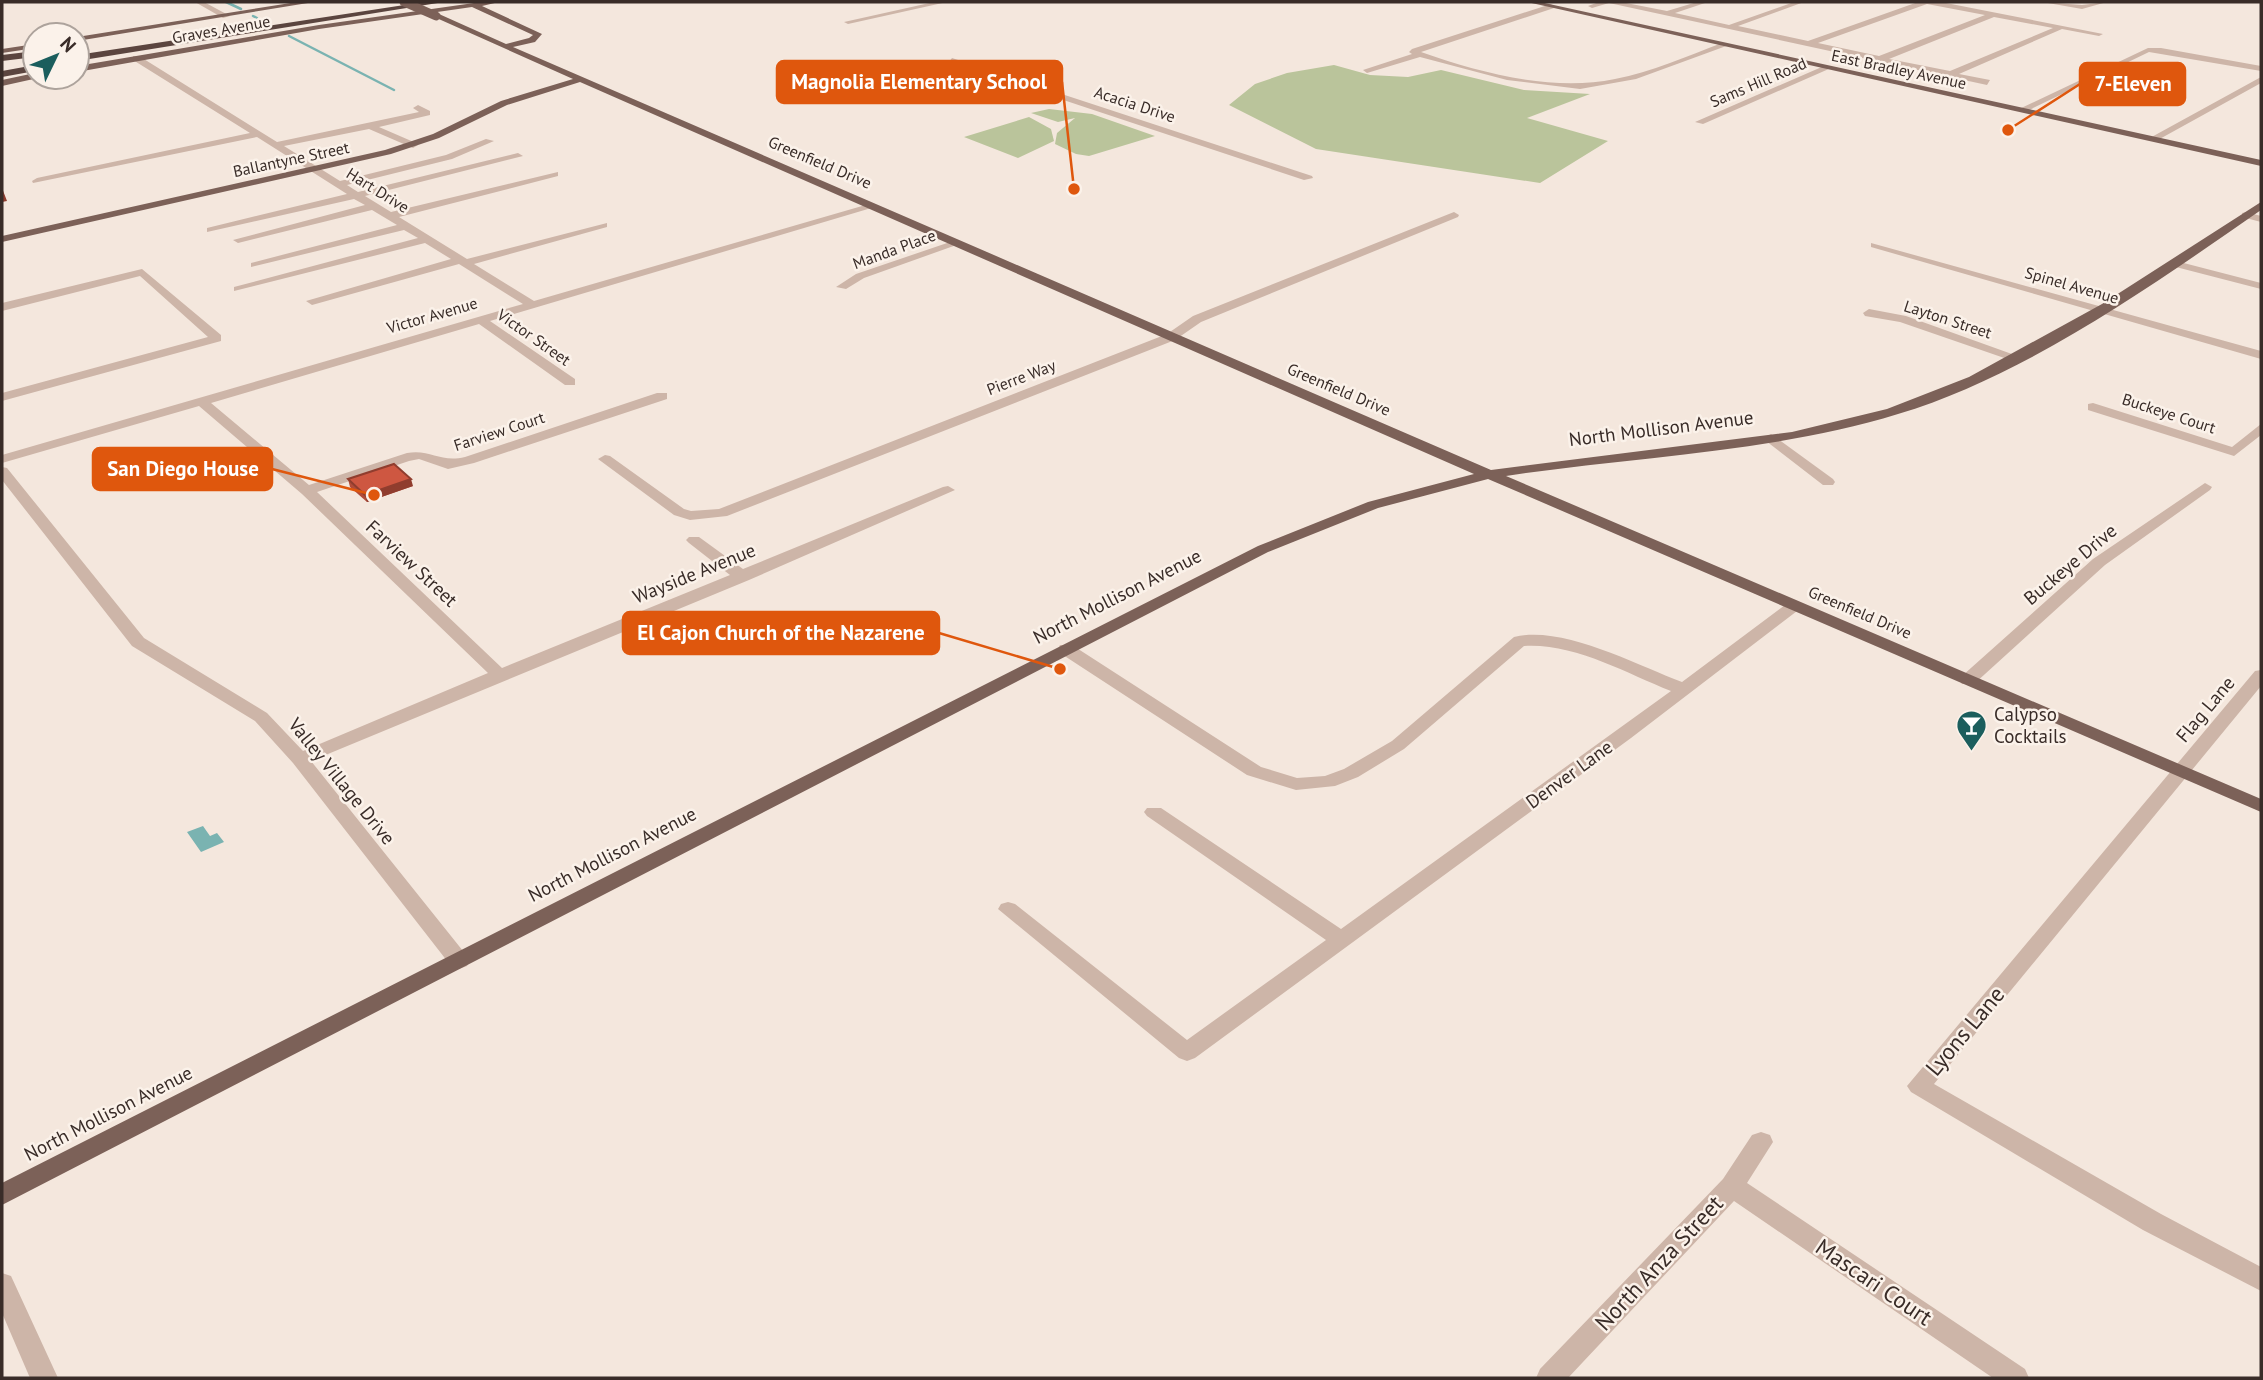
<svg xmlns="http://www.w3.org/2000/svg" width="2263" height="1380" font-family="'PT Sans',sans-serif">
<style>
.green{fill:#bac49b}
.water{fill:#7ab3b1}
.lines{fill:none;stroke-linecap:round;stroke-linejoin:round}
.stream{stroke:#7ab3b1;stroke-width:2.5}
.minor{fill:#cdb5a8;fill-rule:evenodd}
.major{fill:#7c6158;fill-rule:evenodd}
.highway{fill:#5b453f;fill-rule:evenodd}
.major-bridge{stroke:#7c6158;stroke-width:9}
.wall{fill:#b14b38}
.shaded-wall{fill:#903d2e}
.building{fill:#ce5741;stroke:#903d2e;stroke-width:2}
.labels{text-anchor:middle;stroke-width:5;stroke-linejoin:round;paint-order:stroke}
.far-street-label{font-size:16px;fill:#392c28;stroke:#fbf2ea}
.street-label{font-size:19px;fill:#392c28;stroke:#fbf2ea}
.poi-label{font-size:19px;fill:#392c28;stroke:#fbf2ea;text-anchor:start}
.near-street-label{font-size:23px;fill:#392c28;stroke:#fbf2ea}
.leader{fill:none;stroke:#df570d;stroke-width:2.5}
.callout-dot{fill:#df570d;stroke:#fbf2ea;stroke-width:2.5}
.callout{fill:#df570d;stroke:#df570d;stroke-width:2.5}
.callout-label{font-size:21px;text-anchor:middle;font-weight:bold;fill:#fff}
</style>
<rect width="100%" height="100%" fill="#f4e7dd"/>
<path class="green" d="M1334 65 1370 75 1408 77 1441 70 1524 90 1590 94 1527 118 1608 141 1540 183 1316 149 1229 105 1255 84 1287 73Z
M1049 109 1092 114 1155 136 1089 156 1076 154 1055 144 1057 133 1075 118 1058 122 1031 113Z
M1029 117 1051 129 1054 141 1018 158 964 137Z"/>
<path class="water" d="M203 826 210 836 217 833 224 842 201 852 187 832Z"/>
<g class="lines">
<path class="stream" d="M226 2 241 9
M253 16 257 18
M289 36 394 90"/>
<path class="minor" d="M195 2H204L230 16 223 18Z
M934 2H947L848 24 844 22Z
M1599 2H1621L1667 11 1697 2H1708L1675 13 1729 25 1794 2H1804L1738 26 1808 41 1918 2H1941L2103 34 2099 36 2062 29 1959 74 1990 80 1987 85 1609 3 1592 8 1588 6ZM1927 4 1985 15 1879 56 1818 43ZM1994 17 2053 28 1950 71 1889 59Z
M2042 2 2082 5 2107 2 2082 9Z
M1551 4 1554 8 1421 52C1481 73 1552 92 1615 79 1652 72 1687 56 1722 43L1729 45 1636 79 1580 89 1507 80 1420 57 1367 73 1363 70 1412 54 1409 52 1412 49Z
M2148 48H2161L2261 66V71L2149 52 2025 112 2017 110Z
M133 56H139L277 142 419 112 413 108 418 105 430 111V115L379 127 416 143 418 145 413 148 369 129 284 146 340 181 446 155 486 139 494 141 452 159 347 185 358 192 518 153 523 156 365 196 391 212 558 172V176L399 217 467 259 607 223V227L474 264 534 301 869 204 878 206 490 321 575 379V385H565L479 324 211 403 309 485 407 453C431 449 440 463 465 457L657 393H667V399L474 463 448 469 419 459 409 461 317 492 502 668 730 575 689 543 686 540 689 537H699L743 569 943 487 948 486 955 490 749 580 311 761 467 956 470 961 467 966 459 969 451 966 293 763 255 721 132 646 2 480V467L7 468 144 638 267 713 303 751 488 673 302 494 199 406 2 463V455L523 304 459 264 312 305 306 301 451 259 425 243 234 291V287L418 238 404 230 251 267V263L397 225 372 210 238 243 233 240 365 205 354 199 207 232V228L347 194 257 137 33 183 32 181 37 178 250 133 133 60Z
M952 58 1312 176 1313 178 1304 180 949 62Z
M1824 66 1831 68 1703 124 1695 122Z
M2261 77V83L2156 141 2148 139Z
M1454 212 1459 215 1458 217 1201 322 1175 340 727 516 690 520 674 515 598 459 605 455 610 456 684 509 691 511 719 509 1167 334 1193 316Z
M2246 212 2261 216V222L2242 217V213Z
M953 241 962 243 864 278 846 289 836 287 856 274Z
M1871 243 2261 351V359L1871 247Z
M2176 261 2261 283V289L2172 266 2170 264Z
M142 269 221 335V341L2 401V393L208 337 140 276 2 311V303Z
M1869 309 1906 316 2023 358 2021 361H2013L1900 322 1865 316 1863 313Z
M2093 403 2232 447 2261 424V435L2234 456 2088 410V404Z
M1771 434 1833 479 1835 482 1833 485H1823L1766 441 1764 438Z
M2205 483 2212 487 2210 490 2105 565 1974 684H1962L1959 680 1962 676 2093 559Z
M1795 600 1803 605 1801 608 1631 738 1195 1058 1187 1061 1179 1058 998 909 1001 904 1008 902 1015 904 1187 1040 1326 940 1147 816 1144 812 1147 808H1161L1341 929 1671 691C1625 673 1575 643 1524 646L1404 749 1358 777 1335 786 1296 790 1247 775 1060 653 1058 649 1060 645H1072L1261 767 1297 778 1325 776 1344 769 1392 741 1514 637C1563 625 1636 665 1682 682L1789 602Z
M2261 670V686L1934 1084 2161 1214 2261 1267V1291L2143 1230 1911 1092 1907 1086 2255 671Z
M1761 1132 1770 1135 1773 1142 1747 1183 2025 1369 2029 1378H1993L1734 1201 1568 1378H1536L1540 1369 1723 1179 1752 1135Z
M2 1273 11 1276 58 1378H30L2 1313Z"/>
<path class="major" d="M297 2H314L77 41V37Z
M481 2H499L482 6 542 34 535 42 513 47 1491 470 1792 432 1887 409 1969 377 2102 304 2261 202V210C2153 285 2025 376 1898 414 1771 453 1637 456 1506 476L2261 799V812L1488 479 1378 508 1268 552 2 1205V1183L1258 546 1368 502 1474 474 580 82 507 105 439 138 391 154 2 242V236L385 150 433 134 501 101 573 79 432 16 439 14 506 44 529 38 533 35 472 7 319 29 77 72V66L319 25Z
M1527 2H1540L2261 160V166Z
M35 44V48L2 53V49Z
M35 73 38 78 2 86V80Z"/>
<path class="highway" d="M424 2H444L77 61V55Z
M35 51V57L2 61V55Z
M35 65V71L2 77V71Z"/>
<path class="major-bridge" d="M404 2 436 16"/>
</g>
<path class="wall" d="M348 479 413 486 367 502 350 487Z"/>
<path class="shaded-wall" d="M2 188 7 201 2 202Z
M411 479 413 486 367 502 365 495Z"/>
<path class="building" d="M394 464 411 479 365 495 348 479Z"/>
<defs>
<symbol id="bar-pin" viewBox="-11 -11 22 30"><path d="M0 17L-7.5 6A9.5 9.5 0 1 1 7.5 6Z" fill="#1b5e5d" stroke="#fbf2ea"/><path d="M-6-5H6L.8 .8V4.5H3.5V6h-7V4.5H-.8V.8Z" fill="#fff"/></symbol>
</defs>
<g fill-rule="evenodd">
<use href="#bar-pin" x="1954" y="708" width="35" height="47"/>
</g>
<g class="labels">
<g class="far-street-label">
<text transform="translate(221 29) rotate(-10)" y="6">Graves Avenue</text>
<text transform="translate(1899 69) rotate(12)" y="6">East Bradley Avenue</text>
<text transform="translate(1758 82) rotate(-23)" y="6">Sams Hill Road</text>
<text transform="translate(1135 104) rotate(18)" y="6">Acacia Drive</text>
<text transform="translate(291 159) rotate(-12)" y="6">Ballantyne Street</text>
<text transform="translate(820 162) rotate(23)" y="6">Greenfield Drive</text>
<text transform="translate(378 190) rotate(32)" y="6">Hart Drive</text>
<text transform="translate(894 249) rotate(-20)" y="6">Manda Place</text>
<text transform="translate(2072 285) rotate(16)" y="6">Spinel Avenue</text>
<text transform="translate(432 315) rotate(-16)" y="6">Victor Avenue</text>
<text transform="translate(1948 319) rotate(18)" y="6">Layton Street</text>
<text transform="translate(534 337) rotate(35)" y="6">Victor Street</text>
<text transform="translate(1021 377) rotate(-21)" y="6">Pierre Way</text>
<text transform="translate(1339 389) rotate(23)" y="6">Greenfield Drive</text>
<text transform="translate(2169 413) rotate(18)" y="6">Buckeye Court</text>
<text transform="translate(499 431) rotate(-18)" y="6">Farview Court</text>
<text transform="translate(1860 612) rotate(23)" y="6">Greenfield Drive</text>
</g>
<g class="street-label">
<text transform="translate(1661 428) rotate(-7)" y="7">North Mollison Avenue</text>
<text transform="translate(412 563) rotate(43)" y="7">Farview Street</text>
<text transform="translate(2070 564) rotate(-40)" y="7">Buckeye Drive</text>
<text transform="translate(694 573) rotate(-22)" y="7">Wayside Avenue</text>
<text transform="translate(1117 596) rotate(-27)" y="7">North Mollison Avenue</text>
<text transform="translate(2205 709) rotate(-50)" y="7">Flag Lane</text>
<text transform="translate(1569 774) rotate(-36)" y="7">Denver Lane</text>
<text transform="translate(342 781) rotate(51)" y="7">Valley Village Drive</text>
<text transform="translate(612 854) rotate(-27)" y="7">North Mollison Avenue</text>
<text transform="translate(108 1113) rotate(-27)" y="7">North Mollison Avenue</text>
</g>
<g class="poi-label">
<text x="1994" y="721">Calypso<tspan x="1994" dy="22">Cocktails</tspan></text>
</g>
<g class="near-street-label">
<text transform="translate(1965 1031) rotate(-50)" y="8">Lyons Lane</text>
<text transform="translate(1659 1263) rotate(-47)" y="8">North Anza Street</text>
<text transform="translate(1874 1282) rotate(34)" y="8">Mascari Court</text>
</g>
</g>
<path class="leader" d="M1074 189L1062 82M2008 130L2080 84M374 495L272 469M1060 669L939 633"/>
<g class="callout-dot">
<circle cx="1074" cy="189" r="7"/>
<circle cx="2008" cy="130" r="7"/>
<circle cx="374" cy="495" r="7"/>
<circle cx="1060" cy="669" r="7"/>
</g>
<g class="callout">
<rect x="777" y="61" width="285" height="42" rx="7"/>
<rect x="2080" y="63" width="105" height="42" rx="7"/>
<rect x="93" y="448" width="179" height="42" rx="7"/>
<rect x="623" y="612" width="316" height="42" rx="7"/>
</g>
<g class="callout-label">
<text x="919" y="89">Magnolia Elementary School</text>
<text x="2133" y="91">7-Eleven</text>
<text x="183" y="476">San Diego House</text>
<text x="781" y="640">El Cajon Church of the Nazarene</text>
</g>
<rect width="2263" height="1380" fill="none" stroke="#392c28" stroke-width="7"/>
<g transform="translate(56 56) rotate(47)"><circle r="33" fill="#fbf2ea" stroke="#ada39c" stroke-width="2"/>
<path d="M0-5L12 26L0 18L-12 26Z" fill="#1b5e5d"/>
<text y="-10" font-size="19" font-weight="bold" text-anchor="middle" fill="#392c28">N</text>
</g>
</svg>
